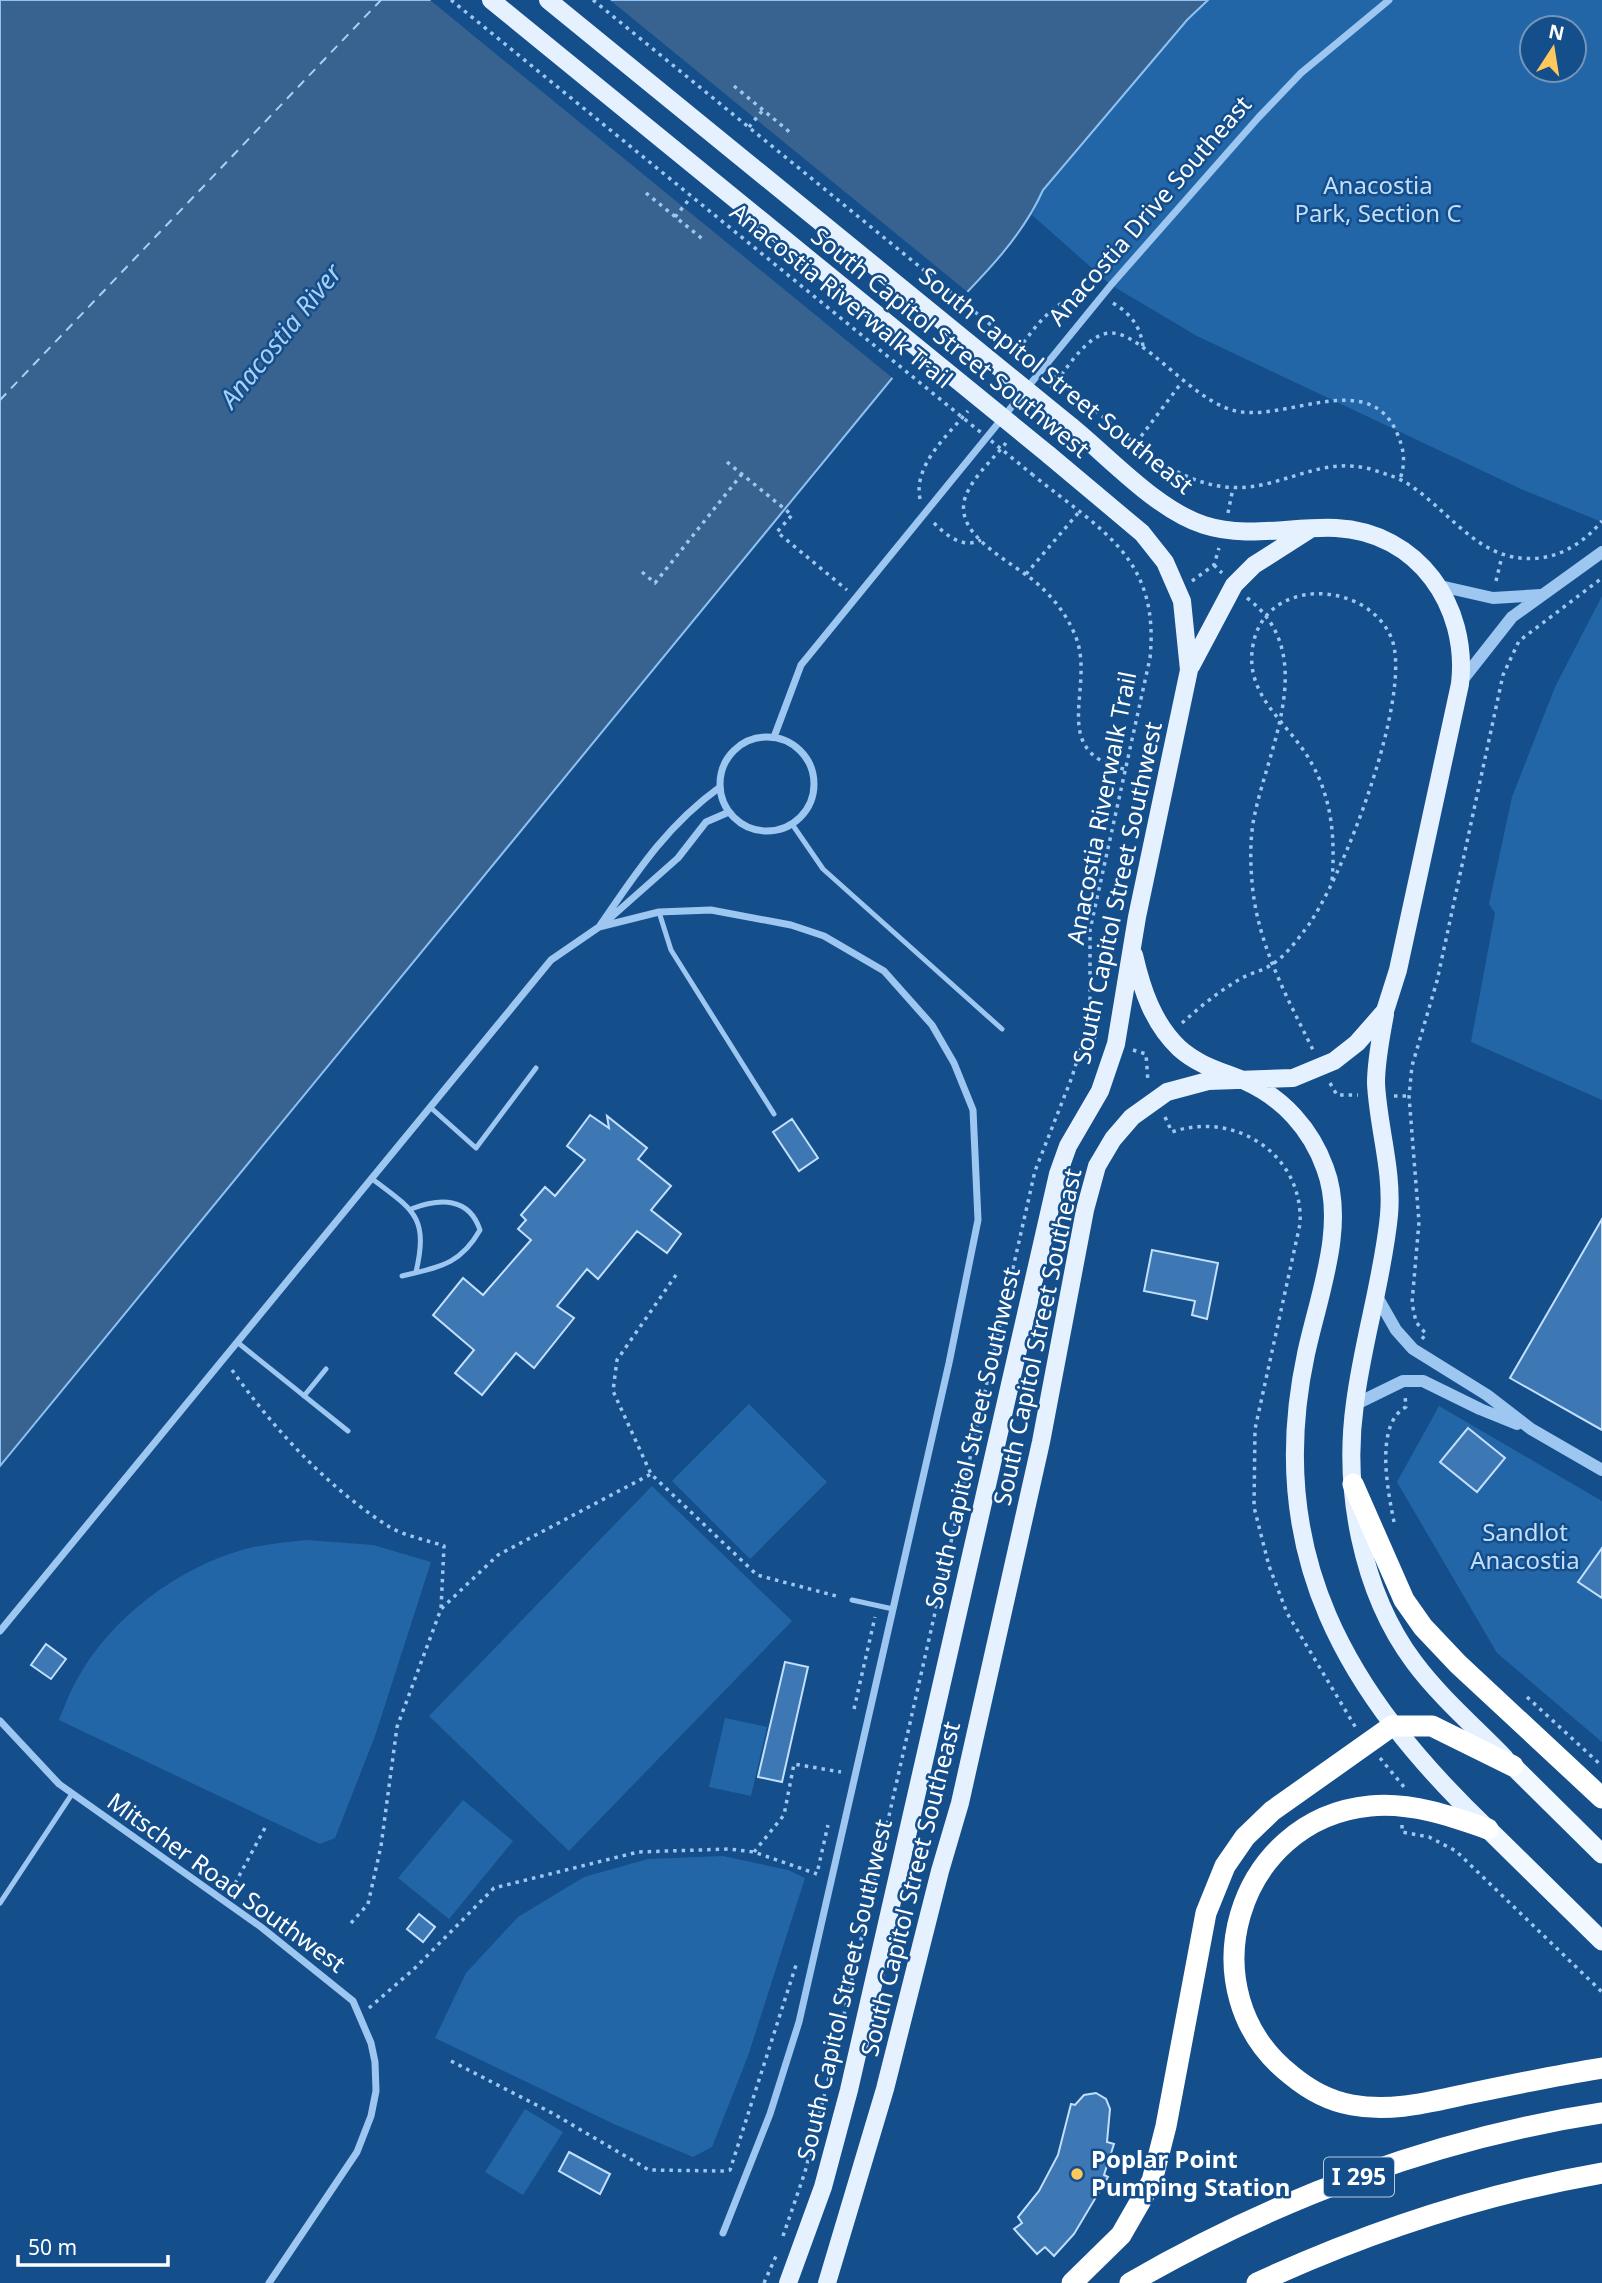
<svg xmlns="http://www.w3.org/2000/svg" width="1602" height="2283" font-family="'Noto Sans',sans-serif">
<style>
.green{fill:#2366a8;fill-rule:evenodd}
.water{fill:#386390;stroke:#8fc2f3;stroke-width:2}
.pier{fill:#144e8b}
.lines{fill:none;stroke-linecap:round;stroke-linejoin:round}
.ferry{stroke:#a8d0f7;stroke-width:2;stroke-dasharray:9 7;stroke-linecap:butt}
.building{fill:#3d78b5;stroke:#c3dffb;stroke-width:2}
.path{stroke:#9dc6f0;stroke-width:3.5;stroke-dasharray:3.5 5;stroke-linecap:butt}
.service{stroke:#9dc6f0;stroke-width:5}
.minor{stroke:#9dc6f0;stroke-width:7}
.tertiary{stroke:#9dc6f0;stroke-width:12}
.primary{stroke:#e6f1ff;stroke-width:18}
.trunk{stroke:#f2f8ff;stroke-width:19}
.motorway{stroke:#fff;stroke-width:21}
.path-bridge{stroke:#9dc6f0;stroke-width:3.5;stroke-dasharray:3.5 5;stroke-linecap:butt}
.primary-bridge{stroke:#e6f1ff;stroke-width:18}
.poi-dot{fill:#ffc85c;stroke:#144e8b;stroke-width:2.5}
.labels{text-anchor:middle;stroke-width:5;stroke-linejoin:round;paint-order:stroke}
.shield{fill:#144e8b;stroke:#b8cadc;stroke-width:2}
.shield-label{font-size:23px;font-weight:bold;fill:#fff}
.park-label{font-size:24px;fill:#c3dffb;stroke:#144e8b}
.street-label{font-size:24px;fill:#fff;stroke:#144e8b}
.poi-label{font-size:24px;font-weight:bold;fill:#fff;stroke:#144e8b;text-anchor:start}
.water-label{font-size:26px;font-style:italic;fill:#a8d0f7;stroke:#144e8b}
</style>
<rect width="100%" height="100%" fill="#144e8b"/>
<path class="green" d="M1208 0H1602V522L1521 489 1197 336 1111 285 1032 215 1043 190 1187 20ZM1532 28H1574V70H1532Z
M1602 596V1100L1471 1042 1495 913 1489 904 1512 797 1555 687Z
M749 1404 827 1482 750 1559 672 1481Z
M1439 1406 1602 1501V1742L1497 1653 1397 1482Z
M652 1486 792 1621 569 1851 429 1716Z
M306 1540 373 1545 431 1562 375 1736 335 1838 320 1844 59 1720C65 1705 71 1689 79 1676 111 1618 178 1568 242 1550 262 1544 285 1543 306 1540Z
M725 1718 767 1727 751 1796 709 1787Z
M463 1800 513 1841 449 1919 398 1878Z
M723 1856 788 1870 805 1878 748 2056 712 2147 693 2157 616 2125 435 2038 466 1973 518 1917 584 1877 648 1859Z
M525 2109 563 2132 523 2195 485 2172Z"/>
<path class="water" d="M0 0H1208L1187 20 1043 190C1021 240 977 282 939 321L0 1466Z"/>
<path class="pier" d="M430 0H610L970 294 941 323 895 380Z"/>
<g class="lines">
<path class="ferry" d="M0 400 381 0"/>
</g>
<path class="building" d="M590 1115 609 1128 607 1116 647 1148 638 1159 671 1186 651 1210 681 1234 667 1253 637 1231 598 1279 587 1269 557 1306 574 1318 534 1368 516 1353 482 1395 455 1373 474 1350 433 1315 463 1278 483 1295 531 1240 518 1229 526 1220 521 1215 545 1187 555 1196 585 1160 567 1146Z
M792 1119 818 1158 799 1171 773 1132Z
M1602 1219V1430L1510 1378Z
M1152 1250 1218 1263 1207 1319 1192 1315 1195 1301 1144 1291Z
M1468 1428 1505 1458 1477 1492 1440 1462Z
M1602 1548V1598L1578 1582Z
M46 1644 66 1659 51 1679 31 1665Z
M785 1662 808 1667 782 1782 758 1777Z
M419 1914 435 1927 423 1942 407 1929Z
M1096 2093 1106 2099 1110 2109 1107 2142 1114 2144 1104 2175 1108 2177 1074 2234 1054 2256 1045 2247 1037 2254 1014 2229 1022 2223 1018 2217 1039 2191 1058 2155 1071 2104 1075 2105 1084 2095Z
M569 2152 610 2174 600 2194 559 2171Z"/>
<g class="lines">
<path class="path" d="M734 86 792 134
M749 127 763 110
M646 193 705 241
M675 217 691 197
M1113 303C1131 314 1140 326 1143 346
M1013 356C1031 334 1053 296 1085 297
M1051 388C1066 371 1087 332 1112 333 1143 334 1190 398 1232 410 1283 425 1368 366 1397 433 1404 449 1406 462 1400 479
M1089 405C1141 448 1193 502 1266 484 1303 475 1332 459 1370 469 1386 474 1401 478 1414 488 1456 518 1482 564 1540 558 1565 555 1586 540 1602 521
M1006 443C994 458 978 472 969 489 943 534 1016 562 1041 587 1056 601 1067 616 1075 635 1097 686 1046 751 1124 769
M1136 443 1182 382
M727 462 792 515 777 532 847 590
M920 499C913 465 948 435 968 411
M1228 513 1233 488
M934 523C947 536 963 549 981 540
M1214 565 1222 573
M642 572 655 583 742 474
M1026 574 1079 512
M1192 581 1214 565 1219 548
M1496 581 1502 556
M1247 598C1319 652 1270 744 1255 813 1250 835 1250 859 1252 882 1257 944 1287 997 1314 1052
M1182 1023C1200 1007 1220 990 1242 978 1251 973 1262 971 1271 965 1283 958 1295 943 1304 931 1341 885 1415 692 1391 637 1366 580 1265 576 1253 645 1243 697 1291 724 1312 764 1333 802 1335 840 1332 882
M1085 1034 1100 1039
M1133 1050 1146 1054 1148 1082
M1330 1083 1337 1095H1358
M1394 1096H1409
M1165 1117 1172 1132C1235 1110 1304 1155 1300 1224L1255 1429 1254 1507 1269 1566 1287 1613 1356 1728
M676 1275 617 1360 613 1391 651 1474 757 1575 840 1597
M1422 1339 1426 1334 1416 1322 1412 1303 1419 1222 1409 1096 1412 1066 1437 981 1503 675 1519 641 1602 578
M232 1370C273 1428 327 1487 388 1526 404 1536 427 1540 444 1546L441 1609
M1394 1522C1388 1492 1374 1424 1406 1407L1405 1395
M1527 1697 1602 1766
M854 1709 875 1617
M1380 1758 1404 1787
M1402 1825V1832L1429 1837 1456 1851 1602 1992
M754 1852 784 1815 794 1764 841 1772
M818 1869 828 1825
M231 1891 267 1824
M351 1923 368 1904 381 1846 397 1727 441 1609 498 1555 651 1474
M369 2008 414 1969 494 1888 638 1852 729 1849 754 1852 817 1874
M451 2061 552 2113 649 2170 724 2171 730 2170 797 1962
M783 2236 805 2172 838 2041 1035 1171 1072 1077 1085 1034 1090 1001V930L1150 658C1160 558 1102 531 1033 475
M764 2283 776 2256"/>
<path class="service" d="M792 824 823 869 1002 1029
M659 912 671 950 774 1114
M430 1107 476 1148 536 1068
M371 1178C413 1210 429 1216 416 1272
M402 1276C439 1267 460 1265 480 1230 469 1197 440 1198 411 1209
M237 1342 348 1431
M304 1396 326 1369
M852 1600 893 1609
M0 1903 72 1794"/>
<path class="minor" d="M720 784a47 47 0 1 1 94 0a47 47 0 1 1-94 0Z
M774 737 801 665 1111 285 1258 118 1301 73 1389 0
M608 920 678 858 706 822 729 812
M599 927C636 873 666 826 720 787
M0 1631 551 960 599 927 659 912 711 910 791 925 824 936 884 971 932 1025 954 1063 973 1110 978 1220 949 1363 799 2022 770 2114 723 2233
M0 1721 59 1784 261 1927 353 2001 371 2043 375 2062 376 2091 371 2116 357 2152 269 2283"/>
<path class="tertiary" d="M1440 586 1493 598 1541 595
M1460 683 1512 617 1602 552
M1376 1295 1396 1330 1413 1349 1487 1395 1531 1429 1602 1470
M1354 1405 1403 1381H1423L1480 1409 1517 1424"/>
<path class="primary" d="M1191 666 1234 585 1254 565 1309 530
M1134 955C1142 990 1153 1023 1179 1048 1199 1066 1221 1071 1245 1081 1283 1098 1311 1129 1325 1168 1347 1226 1318 1297 1306 1354 1263 1554 1347 1694 1487 1828
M1385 1014C1381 1037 1376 1060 1376 1083 1378 1127 1393 1170 1389 1215 1383 1278 1363 1340 1355 1403 1343 1489 1361 1591 1414 1662 1440 1697 1475 1727 1505 1758
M788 2283 823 2187 849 2090 1058 1174 1068 1146 1100 1091 1116 1044 1137 917 1189 670 1182 601 1165 562 1142 533 1049 455
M827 2283 885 2089 940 1871 960 1803 1041 1442 1085 1210 1097 1166 1113 1139 1132 1117 1167 1092 1208 1081 1293 1078 1334 1061 1357 1043 1385 1011 1398 970 1460 684C1469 606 1418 532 1336 528 1292 526 1247 539 1204 525 1157 510 1110 458 1072 427"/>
<path class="trunk" d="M1513 1766 1602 1854
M1488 1829 1602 1941"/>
<path class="motorway" d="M1353 1484 1404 1600 1423 1627 1458 1664 1602 1798
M1488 1829C1451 1816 1411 1802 1370 1806 1236 1819 1185 1992 1291 2075 1309 2090 1329 2101 1352 2105 1393 2113 1433 2101 1472 2093 1515 2084 1558 2075 1602 2068
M1072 2283 1121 2235 1152 2181 1166 2126 1206 1913 1225 1866 1245 1837 1272 1811 1392 1726H1432L1513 1766
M1130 2283C1275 2199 1437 2138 1602 2113
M1257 2283C1367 2232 1482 2194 1602 2173"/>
<path class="path-bridge" d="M451 0 1033 475
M593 0 1089 405"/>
<path class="primary-bridge" d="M491 0 1049 455
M548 0 1072 427"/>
</g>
<circle class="poi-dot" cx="1077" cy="2174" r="7"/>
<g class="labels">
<rect class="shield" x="1324" y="2157.5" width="70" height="39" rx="5"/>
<g class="shield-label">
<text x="1359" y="2185">I 295</text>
</g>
<g class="park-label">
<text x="1378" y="194">Anacostia<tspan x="1378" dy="28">Park, Section C</tspan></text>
<text x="1525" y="1541">Sandlot<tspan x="1525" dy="28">Anacostia</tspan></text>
</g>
<g class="street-label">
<text transform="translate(1150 211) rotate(-49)" y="8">Anacostia Drive Southeast</text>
<text transform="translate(841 296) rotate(39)" y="8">Anacostia Riverwalk Trail</text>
<text transform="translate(950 343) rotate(39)" y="8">South Capitol Street Southwest</text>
<text transform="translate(1056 381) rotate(39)" y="8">South Capitol Street Southeast</text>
<text transform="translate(1102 808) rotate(-79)" y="8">Anacostia Riverwalk Trail</text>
<text transform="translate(1118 893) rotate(-78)" y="8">South Capitol Street Southwest</text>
<text transform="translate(1038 1337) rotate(-78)" y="8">South Capitol Street Southeast</text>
<text transform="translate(973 1438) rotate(-77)" y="8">South Capitol Street Southwest</text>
<text transform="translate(226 1883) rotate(36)" y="8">Mitscher Road Southwest</text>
<text transform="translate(911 1889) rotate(-76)" y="8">South Capitol Street Southeast</text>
<text transform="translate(845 1990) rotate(-77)" y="8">South Capitol Street Southwest</text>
</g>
<g class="poi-label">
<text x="1091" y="2168">Poplar Point<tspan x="1091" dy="28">Pumping Station</tspan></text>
</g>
<g class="water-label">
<text transform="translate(281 336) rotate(-51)" y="9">Anacostia River</text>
</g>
</g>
<g transform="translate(1553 49) rotate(12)"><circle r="33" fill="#144e8b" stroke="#7295b9" stroke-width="2"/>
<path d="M0-5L12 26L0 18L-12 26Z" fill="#ffc85c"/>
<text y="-10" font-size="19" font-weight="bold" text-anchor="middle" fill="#ffffff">N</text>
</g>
<path d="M18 2255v10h150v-10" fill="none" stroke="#ffffff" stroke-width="3.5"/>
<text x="28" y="2255" font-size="21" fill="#ffffff" stroke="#144e8b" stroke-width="5" paint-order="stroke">50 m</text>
</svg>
